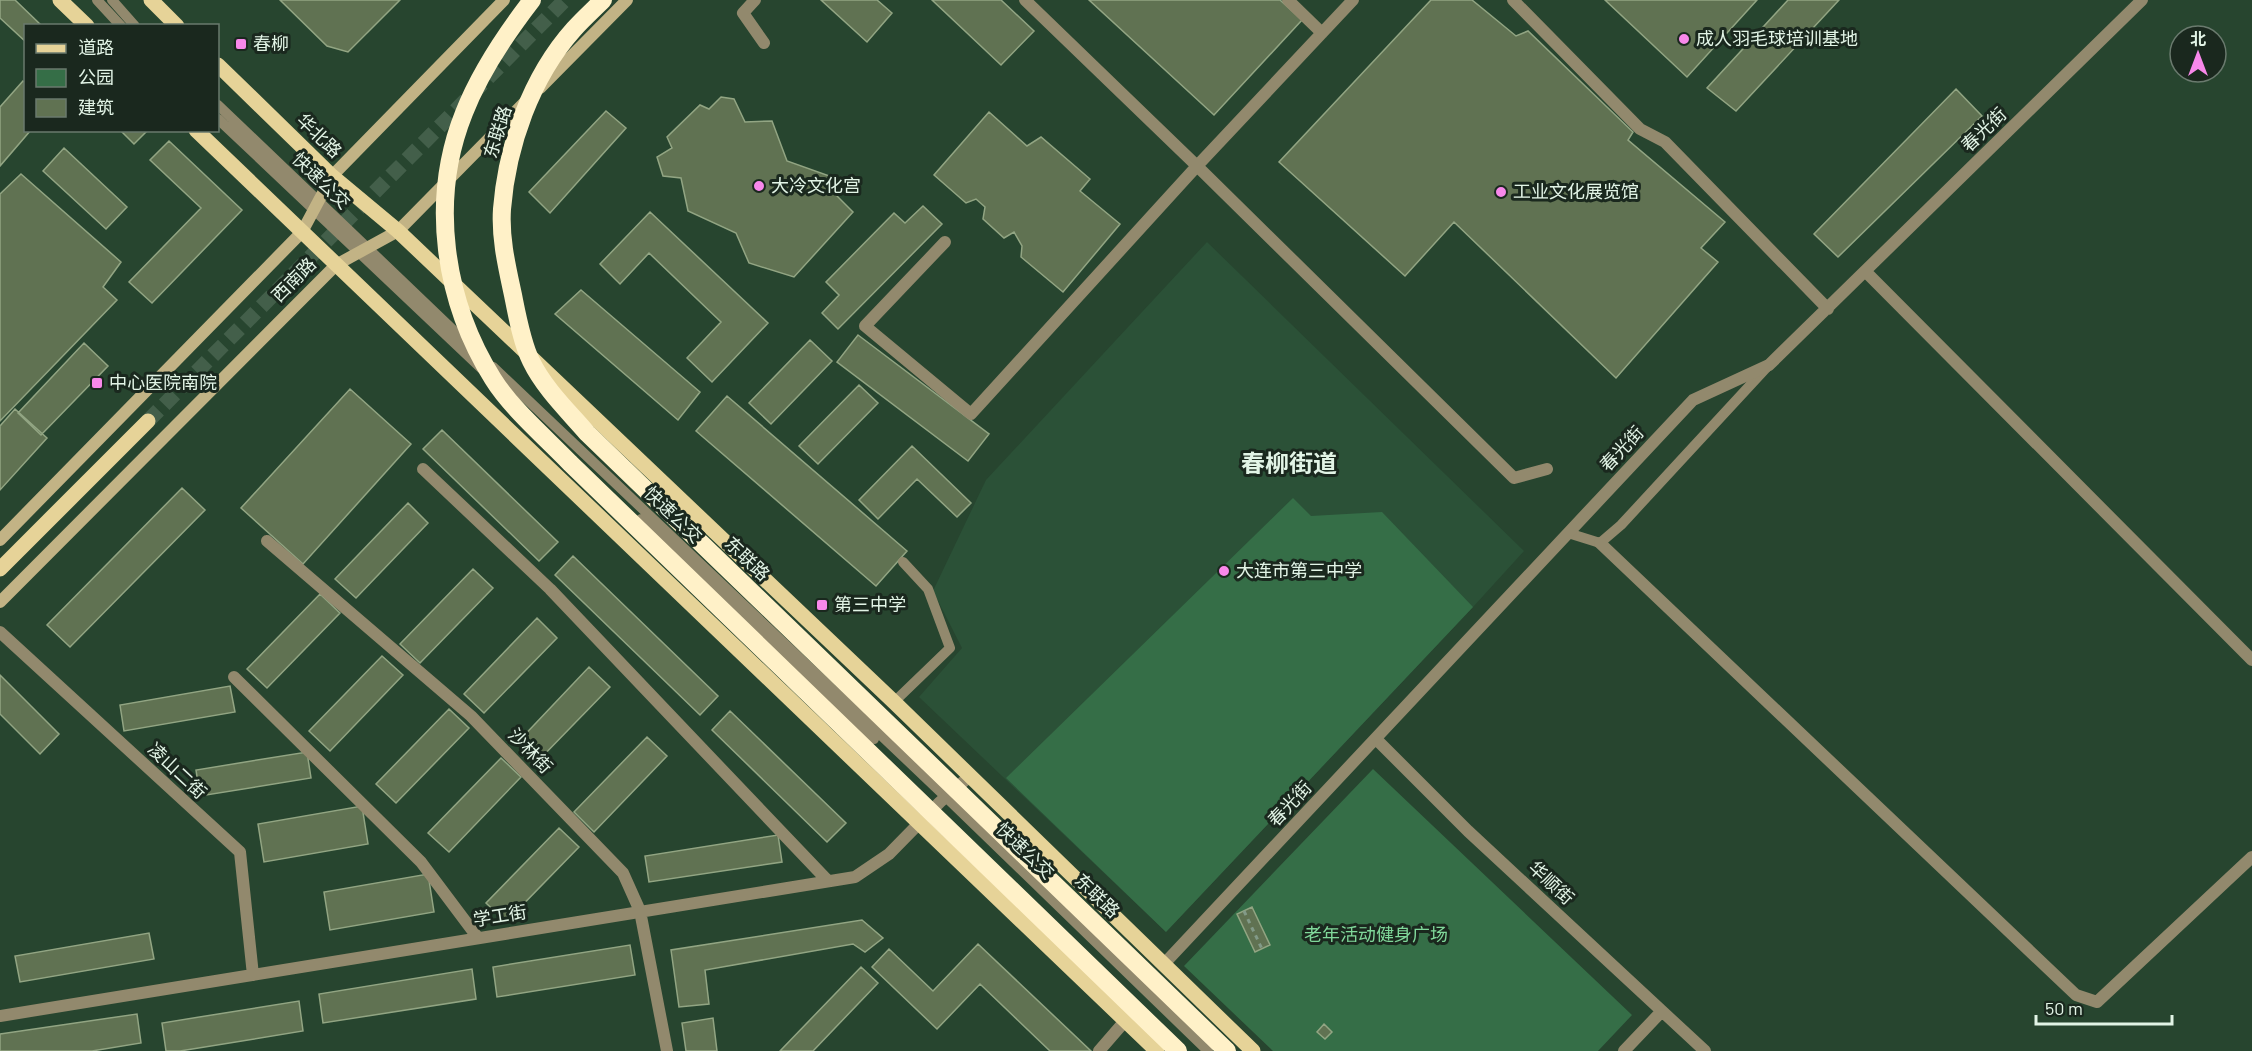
<svg xmlns="http://www.w3.org/2000/svg" width="2252" height="1051" font-family="Barlow,'Noto Sans SC',sans-serif">
<style>
.built{fill:#2b5137}
.green{fill:#356e47}
.building{fill:#607252;stroke:#92a583;stroke-width:1.5}
.lines{fill:none;stroke-linecap:round;stroke-linejoin:round}
.primary-tunnel{stroke:#435f4a;stroke-width:15;stroke-dasharray:15 8;stroke-linecap:butt}
.path{stroke:#829a88;stroke-width:3;stroke-dasharray:4.5 4.5;stroke-linecap:butt}
.lane{stroke:#92896d;stroke-width:10}
.street{stroke:#92896d;stroke-width:12}
.secondary{stroke:#c2b385;stroke-width:12}
.primary{stroke:#e6d398;stroke-width:15}
.highway-bridge{stroke:#fff1c8;stroke-width:18}
.poi-dot{fill:#f888ea;stroke:#1a281e;stroke-width:2}
.labels{text-anchor:middle;stroke-width:6;stroke-linejoin:round;paint-order:stroke}
.poi-label{font-size:18px;fill:#e2f4e6;stroke:#1a281e;text-anchor:start}
.street-label{font-size:18px;fill:#e2f4e6;stroke:#1a281e}
.park-label{font-size:18px;fill:#80d89a;stroke:#1a281e}
.district-label{font-size:24px;font-weight:bold;fill:#e2f4e6;stroke:#1a281e}
</style>
<rect width="100%" height="100%" fill="#27452f"/>
<path class="built" d="M1207 242 1524 551 1473 607 1166 932 919 697 962 648 933 591 986 480Z"/>
<path class="green" d="M1293 498 1311 516 1382 512 1473 607 1166 932 1006 778Z
M1373 769 1632 1015 1598 1051H1273L1184 966Z"/>
<path class="building" d="M0 0H15L42 26H26V42L0 18Z
M280 0H400L348 52 327 46Z
M821 0H877L892 13 867 42Z
M932 0H1001L1034 31 1001 65Z
M1089 0H1280L1302 20 1214 115Z
M1431 0H1472L1516 36 1528 31 1633 132 1628 140 1725 222 1701 248 1718 262 1616 378 1454 222 1405 276 1279 162Z
M1605 0H1757L1687 77Z
M1788 0H1839L1736 111 1707 88Z
M23 81 26 83V130H31L0 166V107Z
M1956 89 1982 116 1838 257 1814 234Z
M721 97 734 99 745 122 772 121 787 161 835 178 836 195 853 212 794 277 749 263 736 233 688 211 681 178 663 176 657 157 672 148 667 137 700 105 709 109Z
M606 111 626 128 550 213 529 192Z
M989 112 1027 146 1041 137 1090 179 1080 191 1120 224 1063 292 1021 257 1022 246 1014 232 1004 238 983 219 985 207 976 199 966 203 934 175Z
M120 130H148L134 144Z
M169 141 242 210 152 303 129 282 201 208 150 160Z
M64 148 127 207 106 229 43 171Z
M21 174 121 262 103 287 117 300 0 421V194Z
M923 206 942 224 838 329 822 313 839 295 826 282 894 213 905 223Z
M650 212 768 323 712 382 687 358 721 322 649 253 620 284 600 264Z
M581 290 700 392 678 420 555 314Z
M858 335 989 434 968 461 837 362Z
M810 340 832 361 771 424 749 403Z
M84 343 108 366 41 435 18 413Z
M859 385 878 403 818 464 799 446Z
M350 389 411 444 303 564 241 508Z
M727 396 907 551 876 586 696 431Z
M15 409 47 438 0 490V426Z
M442 430 558 542 539 561 423 449Z
M912 446 971 503 957 517 917 479 878 519 859 500Z
M182 488 205 510 70 647 47 625Z
M408 503 428 523 356 598 335 579Z
M573 556 718 696 700 715 555 575Z
M473 569 493 588 420 663 400 644Z
M320 594 340 613 267 688 247 669Z
M537 618 557 638 484 713 464 694Z
M382 656 403 675 330 751 309 731Z
M589 667 610 687 537 762 517 743Z
M0 675 59 734 40 754 0 714Z
M230 686 235 712 124 731 120 705Z
M449 709 469 728 396 803 376 784Z
M730 711 846 823 827 842 712 730Z
M647 737 667 756 594 832 574 812Z
M307 752 311 778 200 796 196 770Z
M501 758 521 777 449 852 428 833Z
M362 806 368 844 264 862 258 824Z
M559 828 579 847 506 922 486 903Z
M778 835 782 862 649 882 645 856Z
M428 874 434 912 330 930 324 892Z
M1252 907 1270 945 1255 952 1237 914Z
M862 920 883 938 865 952 853 944 705 970 709 1004 679 1007 671 950Z
M149 933 154 959 20 982 15 956Z
M978 944 1091 1051H1050L980 984 937 1029 872 967 889 949 933 991Z
M630 945 635 975 497 997 493 967Z
M861 967 878 983 813 1051H780Z
M472 969 476 999 323 1023 319 994Z
M299 1001 303 1031 180 1051H166L162 1023Z
M137 1014 141 1043 92 1051H0V1034Z
M713 1018 717 1051H686L682 1023Z
M1324 1024 1332 1032 1325 1039 1317 1032Z"/>
<g class="lines">
<path class="primary-tunnel" d="M148 421 565 0"/>
<path class="path" d="M1244 911 1262 949"/>
<path class="lane" d="M97 0 121 26
M112 0 135 26
M218 105 470 346
M218 119 481 368
M493 367 946 797 1208 1051
M641 519 874 739
M1568 533 1600 543 1621 525 1767 367
M894 702 950 648 928 589 903 562"/>
<path class="street" d="M755 0 743 13 764 43
M1025 0 1197 166 1514 478 1547 469
M1288 0 1322 33
M1513 0 1640 129 1665 142 1828 309
M945 242 865 326 971 414 1197 166 1353 0
M1865 271 2252 660
M423 469 550 589 828 881
M267 541 471 716 623 873 640 911 667 1051
M1600 543 2076 995 2097 1002 2252 857
M0 632 240 852 253 975
M234 677 421 862 478 938
M1376 739 1468 831 1705 1051
M1163 965 1693 400 1769 365 2142 0
M0 1016 855 877 889 854 940 802 970 776
M1099 1051 1125 1021
M1624 1051 1662 1011"/>
<path class="secondary" d="M540 88 627 0
M0 540 302 232 332 176 504 0
M0 602 336 265 398 231 525 102"/>
<path class="primary" d="M60 0 87 26
M151 0 177 26
M218 65 332 176 398 231 894 702 1253 1051
M196 130 1157 1051
M0 569 148 421"/>
<path class="highway-bridge" d="M532 0C505 35 480 72 464 113 429 200 444 301 493 379 511 408 546 438 570 463L1178 1051
M603 0C593 10 583 19 574 29 531 77 507 146 502 209 500 238 507 267 513 295 517 315 522 343 531 361 544 388 568 411 587 433L1227 1051"/>
</g>
<g class="poi-dot">
<circle cx="1684" cy="39" r="6"/>
<rect x="235" y="38" width="12" height="12" rx="3"/>
<circle cx="759" cy="186" r="6"/>
<circle cx="1501" cy="192" r="6"/>
<rect x="91" y="377" width="12" height="12" rx="3"/>
<circle cx="1224" cy="571" r="6"/>
<rect x="816" y="599" width="12" height="12" rx="3"/>
</g>
<g class="labels">
<g class="poi-label">
<text x="1696" y="45">成人羽毛球培训基地</text>
<text x="253" y="50">春柳</text>
<text x="771" y="192">大冷文化宫</text>
<text x="1513" y="198">工业文化展览馆</text>
<text x="109" y="389">中心医院南院</text>
<text x="1236" y="577">大连市第三中学</text>
<text x="834" y="611">第三中学</text>
</g>
<g class="street-label">
<text transform="translate(1984 130) rotate(-44)" y="6">春光街</text>
<text transform="translate(498 132) rotate(-73)" y="6">东联路</text>
<text transform="translate(319 136) rotate(44)" y="6">华北路</text>
<text transform="translate(321 181) rotate(44)" y="6">快速公交</text>
<text transform="translate(294 280) rotate(-45)" y="6">西南路</text>
<text transform="translate(1622 449) rotate(-47)" y="6">春光街</text>
<text transform="translate(673 515) rotate(44)" y="6">快速公交</text>
<text transform="translate(747 559) rotate(44)" y="6">东联路</text>
<text transform="translate(530 751) rotate(46)" y="6">沙林街</text>
<text transform="translate(177 771) rotate(43)" y="6">凌山二街</text>
<text transform="translate(1290 804) rotate(-47)" y="6">春光街</text>
<text transform="translate(1025 851) rotate(44)" y="6">快速公交</text>
<text transform="translate(1551 883) rotate(43)" y="6">华顺街</text>
<text transform="translate(1097 896) rotate(44)" y="6">东联路</text>
<text transform="translate(500 916) rotate(-9)" y="6">学工街</text>
</g>
<g class="park-label">
<text x="1376" y="941">老年活动健身广场</text>
</g>
<g class="district-label">
<text x="1289" y="472">春柳街道</text>
</g>
</g>
<rect x="24" y="24" width="195" height="108" fill="#1a281e" stroke="#6a7a6e" stroke-width="1.5"/>
<rect x="36" y="44" width="30" height="9" fill="#e6d398" stroke="#6a7a6e" stroke-width="1.5"/>
<text x="78" y="54" font-size="18" fill="#e2f4e6">道路</text>
<rect x="36" y="69" width="30" height="18" fill="#356e47" stroke="#6a7a6e" stroke-width="1.5"/>
<text x="78" y="84" font-size="18" fill="#e2f4e6">公园</text>
<rect x="36" y="99" width="30" height="18" fill="#607252" stroke="#6a7a6e" stroke-width="1.5"/>
<text x="78" y="114" font-size="18" fill="#e2f4e6">建筑</text>
<g transform="translate(2198 54)"><circle r="28" fill="#1a281e" stroke="#6a7a6e" stroke-width="1.5"/>
<path d="M0-4.5L10 22L0 15L-10 22Z" fill="#f888ea"/>
<text y="-9" font-size="16" font-weight="bold" text-anchor="middle" fill="#e2f4e6">北</text>
</g>
<path d="M2036 1015v9h136v-9" fill="none" stroke="#e2f4e6" stroke-width="3"/>
<text x="2045" y="1015" font-size="18" fill="#e2f4e6" stroke="#1a281e" stroke-width="4.5" paint-order="stroke">50 m</text>
</svg>
